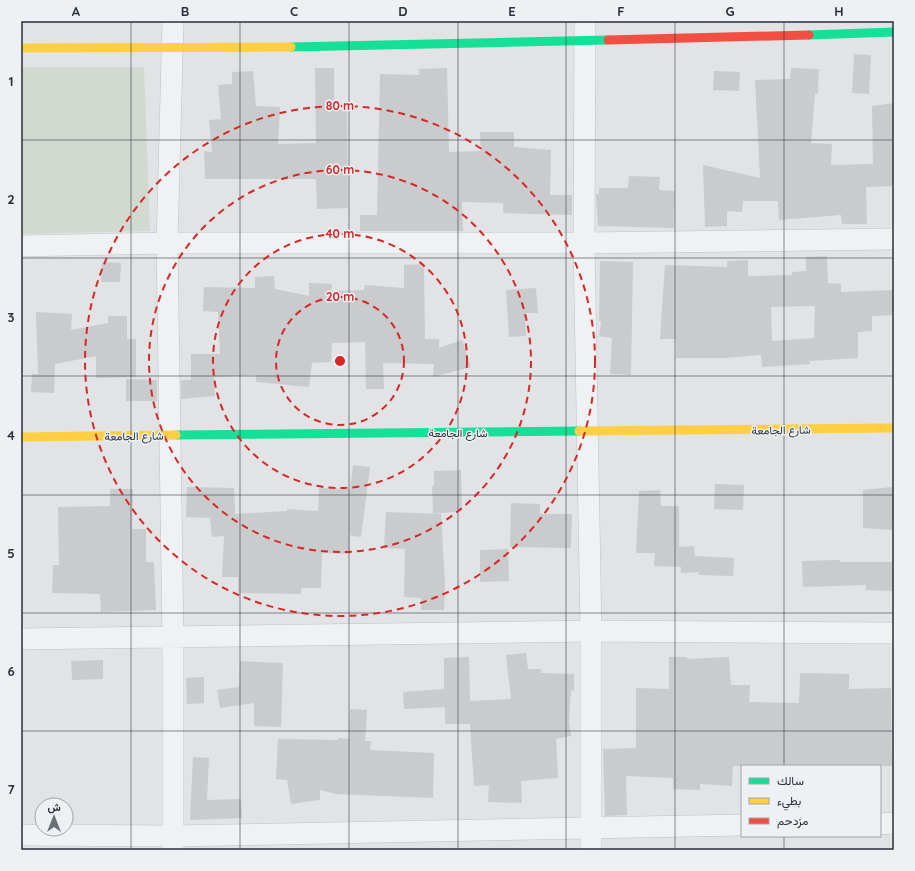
<svg xmlns="http://www.w3.org/2000/svg" width="915" height="871" font-family="Quicksand,Vazirmatn,sans-serif">
<style>
.green{fill:#d1d9d1}
.building{fill:#c9cbcd;fill-rule:evenodd}
.lines{fill:none;stroke-linecap:round;stroke-linejoin:round}
.street-casing{stroke:#bfc1c3;stroke-width:22}
.street{stroke:#eff1f2;stroke-width:21}
.fast{stroke:#16e098;stroke-width:9}
.slow{stroke:#ffcf43;stroke-width:9}
.jam{stroke:#f24e42;stroke-width:9}
.grid{fill:none;stroke:#29303c;stroke-width:1;stroke-opacity:0.55}
.ring{fill:none;stroke:#d62828;stroke-width:2;stroke-dasharray:7 5}
.labels{text-anchor:middle;stroke-width:3;stroke-linejoin:round;paint-order:stroke}
.street-label{font-size:11px;fill:#29303c;stroke:#eef1f4}
.centre{fill:#d62828;stroke:#eef1f4;stroke-width:2}
.ring-label{font-size:12px;text-anchor:middle;font-weight:bold;fill:#d62828;stroke:#eef1f4;stroke-width:3;stroke-linejoin:round;paint-order:stroke}
.neatline{fill:none;stroke:#29303c;stroke-width:1.5}
.grid-label{font-size:13px;text-anchor:middle;font-weight:bold;fill:#29303c}
</style>
<rect width="100%" height="100%" fill="#e1e3e5"/>
<path class="green" d="M21 67H144L150 231 21 234Z"/>
<path class="building" d="M854 54 871 55 869 94 852 93Z
M315 68H334V110H347L348 208 317 209 316 179H205L204 151 212 152 209 120 221 119 218 85 232 84V72L253 71 256 106 280 107 278 144 316 143Z
M447 68 449 152 481 151 480 132H514V147L551 150 550 195H572V215L503 213V203L462 202 463 231H360V215H377L380 74 419 75V69Z
M791 68 819 69 818 94 815 93 811 143 832 144 831 165 873 164 872 106 894 103V186L866 187 867 224H842L841 215 779 220 778 201H743L742 212 727 211V226L705 227 703 165 760 178 755 80 790 79Z
M714 71 740 72 739 91 713 90Z
M629 176 660 177 659 190 675 191 674 228 598 226 596 194H599V188H628Z
M827 256 828 283 841 284V292L894 290V315L872 316V331L858 332V358L809 361 810 364 762 367 761 355 724 358H676V339H660L665 265 727 267V261L748 260V276L792 275V272L806 271V257ZM815 306 814 338 772 341 771 307Z
M600 261 633 262 631 375 610 374 612 338 599 336 601 321H599Z
M102 262 121 263 120 282H101Z
M424 264 425 339H439V348L462 340 471 367 433 377 434 364 383 363 384 389H366L365 342 332 343 331 362 312 363 309 387 256 382V375L214 377 215 396 181 399V380H191V354H220L218 312 203 311 204 287 255 288V277L274 276 275 289 309 296V283L332 284 331 291 364 290 365 285 404 288V265Z
M536 288 538 313H525L526 336 509 337 506 290Z
M36 312 72 314 71 330 108 323V316H127V339H136V377L96 378V356L55 364 54 393 31 392 32 374H38Z
M126 379 157 380V401H126Z
M353 465 370 467 361 537 351 536 350 532V554L322 553 321 588H301V594L238 593V577H222L224 536 212 537 210 518 186 517 187 487 234 488 235 514 287 511V509L318 511 319 488 350 489Z
M461 470 462 511 433 514 432 486H434V471Z
M715 484 744 485 743 510 714 509Z
M892 487 894 503 892 530 863 528V490Z
M110 489H133L132 529H146V562H154L156 610 101 612 100 594 52 593 53 565H59L58 507 110 506Z
M660 490 661 506H679V547L694 546 695 556 734 558 733 576 698 575 699 572 681 573V567L654 566 655 553H636L639 491Z
M511 503 540 504V514H572L571 548 510 547Z
M386 512 441 514 445 584 444 610H421V598L404 597 405 549 384 548Z
M508 549 509 581 480 582V550Z
M840 560V562H894V591L866 590V585L803 587 802 561Z
M526 653 528 669H541V673L574 674V691L571 690 569 720 571 736 556 739 558 778 521 781 522 803 488 802 489 785 474 786 470 724H445V707L404 709 403 692 444 689V658L469 657 470 701 511 699 506 655Z
M669 657H687V659L729 657 731 685H750L749 702 799 703 800 673 849 674V689L891 688 892 766H733L732 786 700 784V790L673 789V778L626 776 627 815 605 816 603 749 636 748V688L669 689Z
M103 660V679L72 680 71 661Z
M240 661 283 663 281 727 254 726V703L220 708 217 690 239 687Z
M204 677V703L187 704 186 678Z
M350 709 367 710 365 741H371L370 750 434 753 433 798 336 794 320 790V800L291 804 287 780 276 779 278 739 338 740V738L349 739Z
M193 757 209 758 207 800 241 799 242 818 190 820Z"/>
<g class="lines">
<defs>
<path id="street" d="M173 21 167 243 173 638V850
M585 21 584 243 591 631V850
M21 246 167 243H584L894 239
M21 639 591 631 894 633
M880 824 894 823
M21 835 173 836 742 825"/>
</defs>
<use href="#street" class="street-casing"/>
<use href="#street" class="street"/>
<path class="fast" d="M809 35 894 32
M291 47 608 40
M176 435 579 431"/>
<path class="slow" d="M21 48 291 47
M579 431 894 428
M21 437 176 435"/>
<path class="jam" d="M608 40 809 35"/>
</g>
<path class="grid" d="M131 21V850M240 21V850M349 21V850M458 21V850M566 21V850M675 21V850M784 21V766M21 140H894M21 258H894M21 376H894M21 495H894M21 613H894M21 731H894M784 836V850"/>
<g class="ring">
<circle cx="340" cy="361" r="64"/>
<circle cx="340" cy="361" r="127"/>
<circle cx="340" cy="361" r="191"/>
<circle cx="340" cy="361" r="255"/>
</g>
<g class="labels">
<g class="street-label">
<text transform="translate(781 430) rotate(-1)" y="4">شارع الجامعة</text>
<text x="458" y="437">شارع الجامعة</text>
<text transform="translate(134 436) rotate(-1)" y="4">شارع الجامعة</text>
</g>
</g>
<circle cx="340" cy="361" r="6" class="centre"/>
<g class="ring-label">
<text x="340" y="110">80 m</text>
<text x="340" y="174">60 m</text>
<text x="340" y="238">40 m</text>
<text x="340" y="301">20 m</text>
</g>
<rect width="915" height="871" fill="none" stroke="#eef1f4" stroke-width="44"/>
<rect x="741" y="765" width="140" height="72" fill="#eef1f4" stroke="#9fa4aa"/>
<rect x="749" y="778" width="20" height="6" fill="#16e098" stroke="#9fa4aa"/>
<text x="777" y="785" font-size="12" fill="#29303c">سالك</text>
<rect x="749" y="798" width="20" height="6" fill="#ffcf43" stroke="#9fa4aa"/>
<text x="777" y="805" font-size="12" fill="#29303c">بطيء</text>
<rect x="749" y="818" width="20" height="6" fill="#f24e42" stroke="#9fa4aa"/>
<text x="777" y="825" font-size="12" fill="#29303c">مزدحم</text>
<g transform="translate(54 817)"><circle r="19" fill="#eef1f4" stroke="#9fa4aa"/>
<path d="M0-3L7 15L0 10L-7 15Z" fill="#696f77"/>
<text y="-6" font-size="11" font-weight="bold" text-anchor="middle" fill="#29303c">ش</text>
</g>
<rect x="22" y="22" width="871" height="827" class="neatline"/>
<g class="grid-label">
<text x="76" y="16">A</text>
<text x="185" y="16">B</text>
<text x="294" y="16">C</text>
<text x="403" y="16">D</text>
<text x="512" y="16">E</text>
<text x="621" y="16">F</text>
<text x="730" y="16">G</text>
<text x="839" y="16">H</text>
<text x="11" y="86">1</text>
<text x="11" y="204">2</text>
<text x="11" y="322">3</text>
<text x="11" y="440">4</text>
<text x="11" y="558">5</text>
<text x="11" y="676">6</text>
<text x="11" y="794">7</text>
</g>
</svg>
